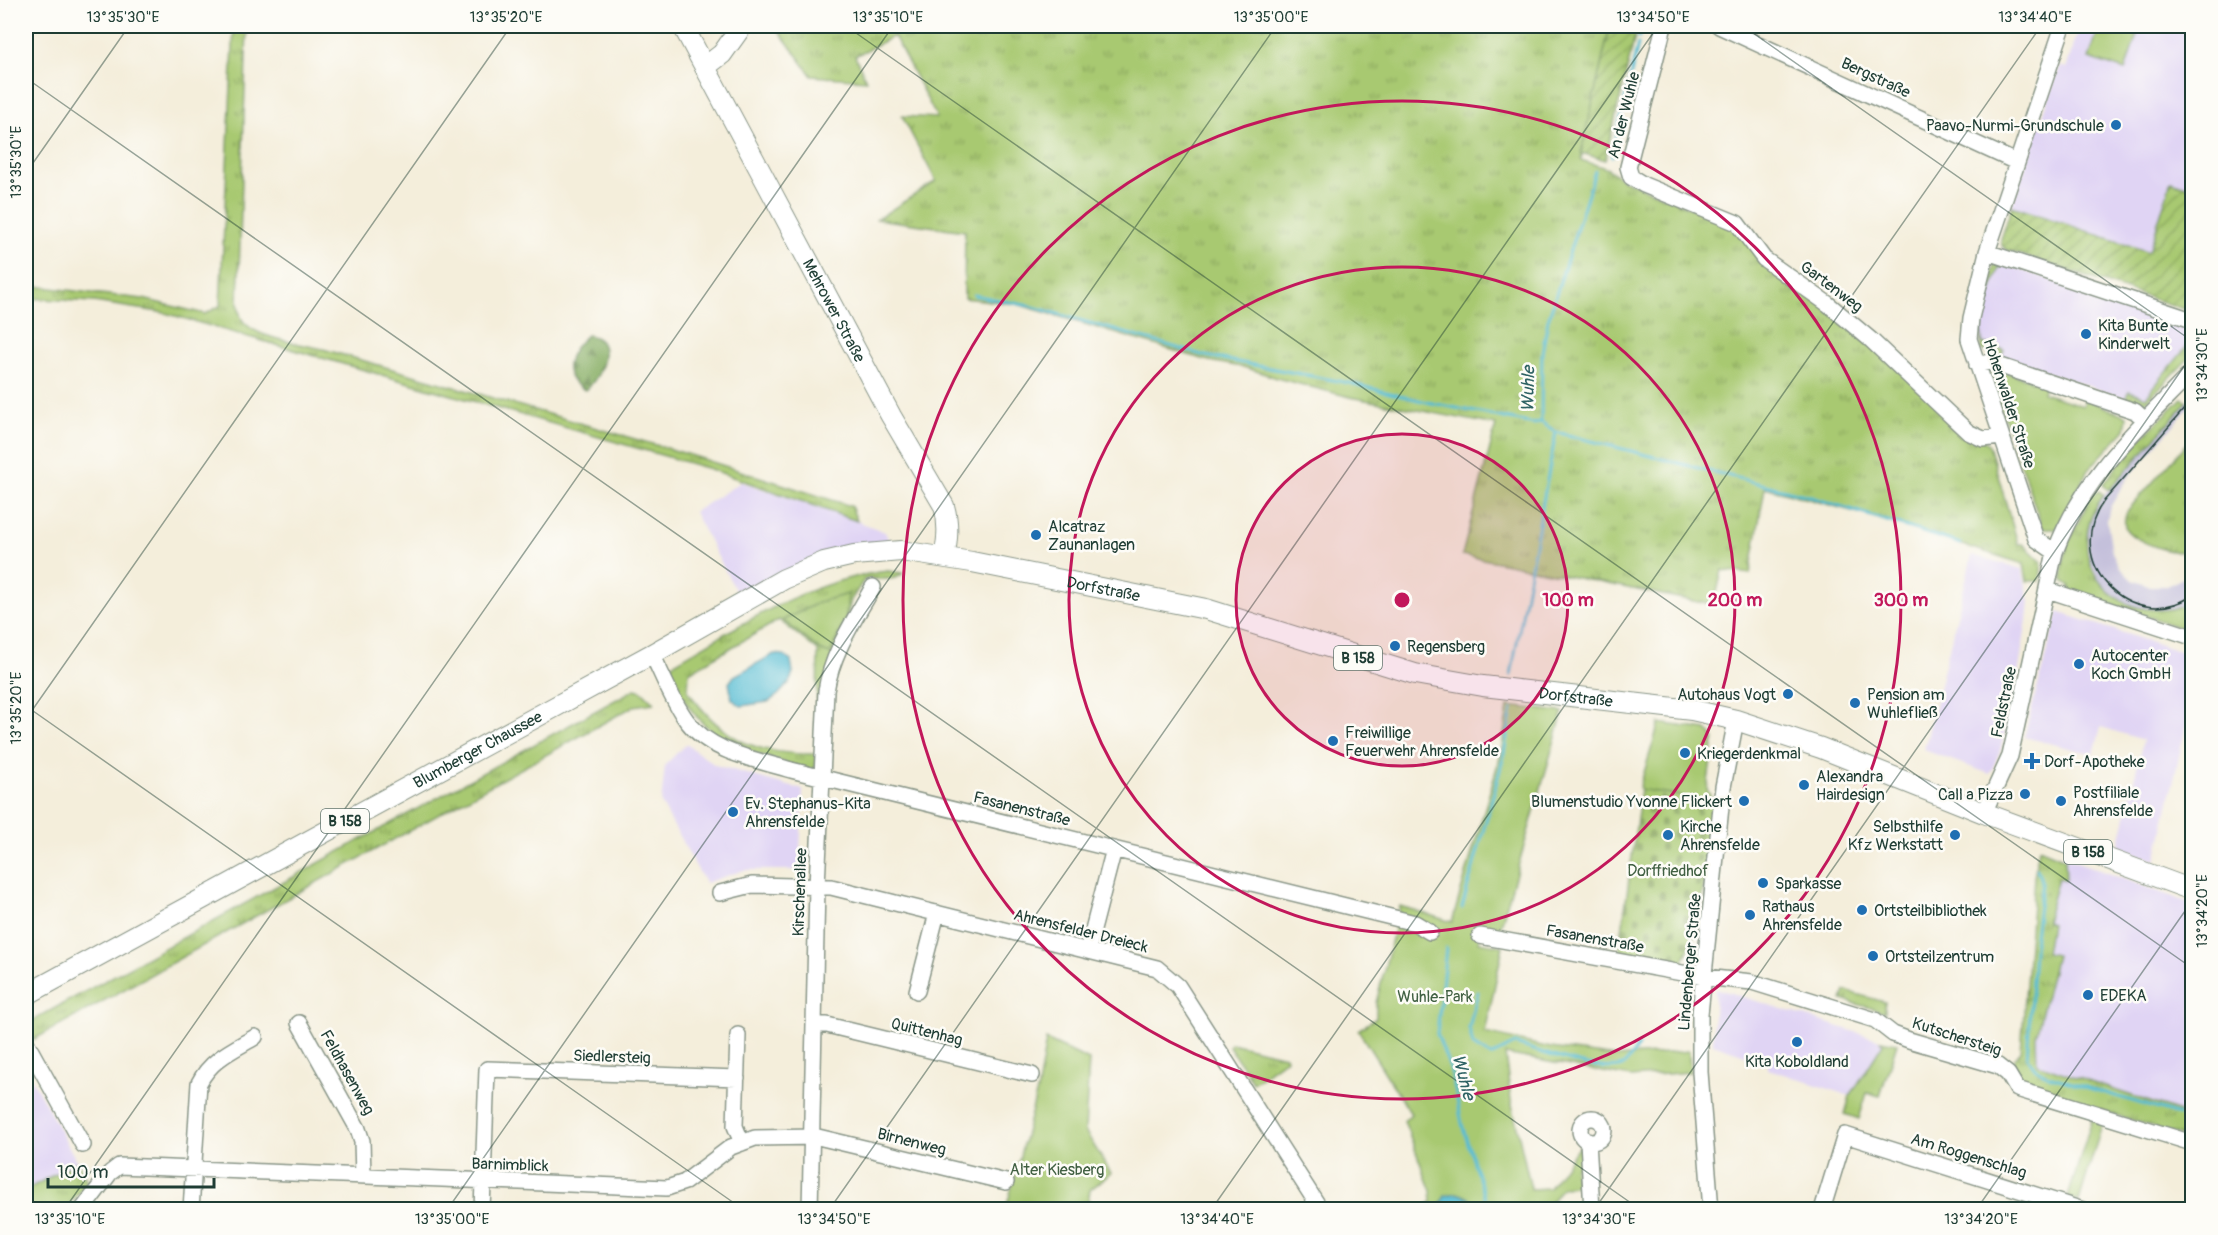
<svg xmlns="http://www.w3.org/2000/svg" width="2218" height="1235" font-family="Pangolin,sans-serif">
<style>
.built{fill:#e0d4f4}
.industrial{fill:#c4c0db}
.grass{fill:url(#grass-tufts);stroke:#648352;stroke-width:1.5}
.forest{fill:url(#forest-firs);stroke:#52754c;stroke-width:1.5}
.cemetery{fill:url(#cemetery-stones);stroke:#648352;stroke-width:1.5}
.park{fill:#a8c971;stroke:#648352;stroke-width:1.5}
.garden{fill:url(#garden-furrows);stroke:#648352;stroke-width:1.5}
.water{fill:#55bcd3;stroke:#3a7c84;stroke-width:1.5}
.lines{fill:none;stroke-linecap:round;stroke-linejoin:round}
.stream{stroke:#55bcd3;stroke-width:3}
.minor-casing{stroke:#8a9688;stroke-width:18}
.major-casing{stroke:#8a9688;stroke-width:22}
.minor{stroke:#fff;stroke-width:15}
.major{stroke:#fff;stroke-width:20}
.tram{stroke:#1f3d34;stroke-width:1.5}
.ticks{fill:none;stroke:#1f3d34;stroke-width:1.5;stroke-opacity:0.45}
.ring{fill:none;stroke:#c2185b;stroke-width:3}
.poi-dot{fill:#1f6fb2;stroke:#fdfcf7;stroke-width:2}
.labels{text-anchor:middle;stroke-width:5;stroke-linejoin:round;paint-order:stroke}
.shield{fill:#fdfcf7;stroke:#62766e;stroke-width:1.5}
.shield-label{font-size:15px;font-weight:bold;fill:#1f3d34}
.street-label{font-size:16px;fill:#1f3d34;stroke:#fdfcf7}
.poi-label{font-size:16px;fill:#1f3d34;stroke:#fdfcf7;text-anchor:start}
.park-label{font-size:16px;fill:#416043;stroke:#fdfcf7}
.water-label{font-size:18px;font-style:italic;fill:#2f6364;stroke:#fdfcf7}
.centre{fill:#c2185b;stroke:#fdfcf7;stroke-width:3}
.ring-label{font-size:18px;text-anchor:middle;font-weight:bold;fill:#c2185b;stroke:#fdfcf7;stroke-width:5;stroke-linejoin:round;paint-order:stroke}
.neatline{fill:none;stroke:#1f3d34;stroke-width:2}
.ticks-label{font-size:15px;text-anchor:middle;fill:#1f3d34}
</style>
<defs>
<pattern id="grass-tufts" width="24" height="20" patternUnits="userSpaceOnUse" patternTransform="scale(1.5)"><rect width="24" height="20" fill="#a8c971"/><path d="M3 7l-1-3M5 7V3M7 7l1-3M15 17l-1-3M17 17v-4M19 17l1-3" fill="none" stroke="#88a45e"/></pattern>
<pattern id="forest-firs" width="22" height="20" patternUnits="userSpaceOnUse" patternTransform="scale(1.5)"><rect width="22" height="20" fill="#86ad63"/><path d="M5 1l3.5 6h-7zM16 11l3.5 6h-7z" fill="#6d8e52"/></pattern>
<pattern id="cemetery-stones" width="16" height="16" patternUnits="userSpaceOnUse" patternTransform="scale(1.5)"><rect width="16" height="16" fill="#a8c971"/><path d="M2 7V4a2 2 0 0 1 4 0v3zM10 15v-3a2 2 0 0 1 4 0v3z" fill="#88a45e"/></pattern>
<pattern id="garden-furrows" width="10" height="10" patternUnits="userSpaceOnUse" patternTransform="scale(1.5)"><rect width="10" height="10" fill="#a8c971"/><path d="M-1 1l2-2M0 10L10 0M9 11l2-2" fill="none" stroke="#88a45e"/></pattern>
</defs>
<rect width="100%" height="100%" fill="#fdfcf7"/>
<filter id="ink" filterUnits="userSpaceOnUse"><feTurbulence type="fractalNoise" baseFrequency=".0167" numOctaves="2"/><feDisplacementMap in="SourceGraphic" scale="12" xChannelSelector="R" yChannelSelector="G"/><feConvolveMatrix kernelMatrix="1 2 1 2 8 2 1 2 1" color-interpolation-filters="sRGB"/></filter>
<filter id="wash" filterUnits="userSpaceOnUse"><feTurbulence type="fractalNoise" baseFrequency=".008" numOctaves="4" result="noise"/><feDisplacementMap in="SourceGraphic" scale="24" xChannelSelector="R" yChannelSelector="G"/><feGaussianBlur stdDeviation="1.35" result="paint"/><feColorMatrix in="noise" values="0 0 0 0 0 0 0 0 0 0 0 0 0 0 0 0 0 1.4 0 .05"/><feComposite in="paint" operator="in"/></filter>
<g filter="url(#wash)">
<rect width="100%" height="100%" fill="#f4eedb"/>
<path class="built" d="M2080 26H2192V188L2171 182 2149 252 2012 206 2060 66 2066 68Z
M1995 262 2192 324V355L2147 401 2141 403 1984 352 1981 349 1979 329Z
M741 482 857 521 885 532 889 541 849 549 738 595 694 512Z
M1972 555 2022 569 2030 602 2015 692 2000 751 1990 774 1924 750Z
M2058 612 2192 655V698L2156 861 2119 847 2143 740 2101 727 2094 754 2024 737Z
M686 744 715 765 803 790 799 870H744L705 883 661 803 665 765Z
M2039 848 2192 904V1116L2037 1064 2027 1058Z
M1715 988 1881 1040 1883 1044 1850 1096 1768 1069V1063L1713 1044Z
M26 1068 77 1162 26 1190Z"/>
<path class="industrial" d="M2192 396V404L2128 478 2110 507 2107 520 2112 552 2120 568 2132 580 2148 586H2167L2183 578 2192 569V602L2171 610H2146L2115 598 2101 584 2089 559 2087 529 2094 508 2106 492Z"/>
<path class="grass" d="M234 26H247L238 303C239 307 239 313 241 317 249 338 303 344 323 349L687 454 851 506 857 521 710 469 165 313 94 302 26 298V285L143 299 205 314 220 306Z
M775 26H1610L1581 160 1608 169 1622 179 1731 225 1801 288 1989 445 2018 544H2023L2042 562 2040 581H2027L2024 564 1866 515 1765 487 1750 574 1722 570 1714 605 1462 555 1496 425 1350 397 1280 379 1247 368 1209 361 1017 304 964 298 965 231 877 219 936 181 902 116 937 118 894 36 855 56 866 80 812 76Z
M1995 262 2003 265 1999 269C1990 294 1979 317 1982 343L2004 350 2000 358 1981 349V316Z
M2192 340V355L2147 401 2138 403 2126 399 2129 391 2146 397Z
M2182 398 2187 402 2109 490 2103 485 2129 450Z
M2192 438V549C2179 558 2134 542 2126 529 2123 522 2125 516 2128 510Z
M2099 491 2104 495C2056 557 2115 630 2187 605V630L2069 590 2070 586 2063 581C2058 556 2081 515 2094 493Z
M888 571 903 573C894 583 877 577 864 580L851 600 821 741 816 740 818 651 779 620 689 672 688 691C723 741 757 755 817 754L815 769 812 771C761 754 719 751 687 704 679 691 672 680 671 665 741 625 807 580 888 571Z
M635 689 642 691 654 703 634 706 33 1040 26 1024Z
M2039 848 2065 859 2066 880 2058 878 2046 922 2051 924 2046 953 2056 955 2036 1036 2037 1064 2192 1116V1140L2025 1085 2017 1078 2014 1058 2021 1051 2034 877Z
M1845 991 1885 1002V1012L1842 1000Z
M1231 1043 1285 1056 1286 1059 1253 1083 1229 1046Z
M77 1162 88 1182 65 1209H26V1190Z"/>
<path class="forest" d="M587 335C618 338 601 379 585 390 557 375 567 352 587 335Z"/>
<path class="cemetery" d="M1641 789 1713 801 1705 878 1695 935 1681 965 1619 954Z"/>
<path class="park" d="M2100 26H2140L2125 70 2089 58Z
M2003 371 2045 385 2043 393 2083 406 2085 399 2127 416 2125 430 2088 470 2056 530 2042 527 1990 375 1993 372 2002 375Z
M848 594 846 617 830 654 820 650 783 620 822 601Z
M1508 706 1563 712 1499 932 1481 929 1479 942 1503 946 1485 1033 1551 1048 1617 1057 1689 1051 1690 1072 1631 1077 1505 1054 1511 1100 1531 1189 1549 1188 1580 1145 1584 1156 1574 1171 1576 1186 1562 1187 1546 1209H1420L1432 1202 1431 1191 1404 1121 1411 1114 1358 1030 1376 1018V1003L1400 906 1452 922 1501 753Z
M1659 723 1707 730 1714 739 1707 789 1713 801 1639 789Z
M1046 1040 1089 1060 1085 1131 1111 1173 1090 1190 1087 1209H1006L1038 1087Z
M1881 1040 1897 1043 1880 1096 1867 1093 1859 1119 1845 1114 1850 1096 1883 1044Z
M2092 1119 2103 1122 2079 1201 2068 1197Z"/>
<path class="garden" d="M1610 26 1636 32 1605 160 1581 153Z
M2171 181 2192 188V312L2007 250 2002 246 2001 239 2012 206 2149 252Z"/>
<path class="water" d="M774 654 783 655 791 661 793 673 789 683 778 695 768 702 741 706 732 699 729 683 734 676Z
M1456 1193 1469 1197 1476 1209H1438L1445 1196Z"/>
<g class="lines">
<path class="stream" d="M1625 26 1641 30
M1639 37 1642 26
M1612 156 1638 44
M974 295 1030 306 1206 356 1349 383 1427 402 1534 424 1541 422
M1556 432 1805 495 1961 544
M1511 675 1556 432 1541 422 1542 353 1548 320 1595 171
M2037 869 2042 883 2035 936 2027 1058 2036 1069 2049 1076 2192 1119
M1462 908 1503 759 1512 709
M1446 948 1437 1034 1451 1071 1463 1128 1489 1210
M1478 992 1469 1028 1473 1045 1491 1056 1515 1044C1536 1050 1605 1076 1624 1065 1629 1061 1634 1051 1638 1046"/>
</g>
</g>
<g filter="url(#ink)">
<g class="lines">
<defs>
<path id="minor" d="M1664 26 1628 167 1631 177 1644 185 1737 223 1764 259 1828 304 1871 340 1968 432 1983 439 2001 437
M1719 26 2016 162
M1987 252 2192 320
M1977 365 1989 362 2135 411 2145 420
M2055 552 2036 539 1969 339 1971 318 1987 252 2063 26
M2048 590 2192 637
M652 654C663 676 672 701 687 721 711 753 755 759 791 770L1415 923 1430 932
M1984 813 2010 756 2055 552C2084 474 2137 430 2192 372
M720 893 752 885 831 887 1157 968 1178 986 1321 1210
M1480 936 1704 977 1752 982 1875 1020 1893 1034 1909 1040 1998 1066 2008 1074 2017 1089 2192 1143
M1088 949 1114 849
M917 991 937 913
M299 1023 358 1129 362 1141 363 1176
M814 1025H827L1032 1075
M738 1035 735 1126 742 1143
M26 1042 83 1145
M1580 1130a12 12 0 1 1 24 0a12 12 0 1 1-24 0Z
M1588 1141 1592 1210
M82 1210 110 1173 119 1166 667 1188 685 1182 731 1147 755 1138 818 1137 1006 1182
M191 1210 199 1083C211 1059 233 1050 255 1037
M482 1210 487 1069 737 1078
M810 1210 817 886 826 691C832 652 854 621 873 587
M1711 1210 1700 1072V1014L1723 787 1736 720
M1822 1210 1845 1135 2083 1210"/>
<g id="major">
<path id="s1" d="M683 26 891 416 944 506C949 523 948 540 944 557"/>
<path d="M705 67 722 54 742 26"/>
<path id="s2" d="M26 995 652 654 784 579 824 562 854 555 901 551 972 562 1206 609 1415 674 1483 686 1692 710 1736 720 1821 748 1984 813 2192 890"/>
</g>
</defs>
<use href="#minor" class="minor-casing"/>
<use href="#major" class="major-casing"/>
<use href="#minor" class="minor"/>
<use href="#major" class="major"/>
<path class="tram" d="M2192 400 2104 501C2060 561 2130 635 2192 596"/>
</g>
</g>
<path class="ticks" d="M846 26 2192 968M1743 26 2192 341M26 78 1641 1210M26 173 129 26M26 706 744 1210M26 719 511 26M64 1210 893 26M447 1210 1276 26M829 1210 1658 26M1211 1210 2041 26M1594 1210 2192 355M1976 1210 2192 901"/>
<circle cx="1402" cy="600" r="166" fill="#c2185b" fill-opacity=".12"/>
<g class="ring">
<circle cx="1402" cy="600" r="166"/>
<circle cx="1402" cy="600" r="333"/>
<circle cx="1402" cy="600" r="499"/>
</g>
<g class="poi-dot">
<circle cx="2116" cy="125" r="6"/>
<circle cx="2086" cy="334" r="6"/>
<circle cx="1036" cy="535" r="6"/>
<circle cx="1395" cy="646" r="6"/>
<circle cx="2079" cy="664" r="6"/>
<circle cx="1788" cy="694" r="6"/>
<circle cx="1855" cy="703" r="6"/>
<circle cx="1333" cy="741" r="6"/>
<circle cx="1685" cy="753" r="6"/>
<path d="M2029 752h6v6h6v6h-6v6h-6v-6h-6v-6h6z"/>
<circle cx="1804" cy="785" r="6"/>
<circle cx="2025" cy="794" r="6"/>
<circle cx="1744" cy="801" r="6"/>
<circle cx="2061" cy="801" r="6"/>
<circle cx="733" cy="812" r="6"/>
<circle cx="1668" cy="835" r="6"/>
<circle cx="1955" cy="835" r="6"/>
<circle cx="1763" cy="883" r="6"/>
<circle cx="1862" cy="910" r="6"/>
<circle cx="1750" cy="915" r="6"/>
<circle cx="1873" cy="956" r="6"/>
<circle cx="2088" cy="995" r="6"/>
<circle cx="1797" cy="1042" r="6"/>
</g>
<g class="labels">
<g class="shield">
<rect x="1334" y="646" width="48" height="24" rx="4.5"/>
<rect x="321" y="809" width="48" height="24" rx="4.5"/>
<rect x="2064" y="840" width="48" height="24" rx="4.5"/>
</g>
<g class="shield-label">
<text x="1358" y="663">B 158</text>
<text x="345" y="826">B 158</text>
<text x="2088" y="857">B 158</text>
</g>
<g class="street-label">
<text transform="translate(1876 77) rotate(25)" y="6">Bergstraße</text>
<text transform="translate(1623 115) rotate(-76)" y="6">An der Wuhle</text>
<text transform="translate(1832 286) rotate(37)" y="6">Gartenweg</text>
<text dy="6" stroke="none"><textPath href="#s1" startOffset="322">Mehrower Straße</textPath></text>
<text transform="translate(2010 403) rotate(72)" y="6">Hohenwalder Straße</text>
<text dy="6" stroke="none"><textPath href="#s2" startOffset="1192">Dorfstraße</textPath></text>
<text dy="6" stroke="none"><textPath href="#s2" startOffset="1678">Dorfstraße</textPath></text>
<text transform="translate(2003 702) rotate(-78)" y="6">Feldstraße</text>
<text dy="6" stroke="none"><textPath href="#s2" startOffset="514">Blumberger Chaussee</textPath></text>
<text transform="translate(1022 808) rotate(14)" y="6">Fasanenstraße</text>
<text transform="translate(799 892) rotate(-88)" y="6">Kirschenallee</text>
<text transform="translate(1081 930) rotate(14)" y="6">Ahrensfelder Dreieck</text>
<text transform="translate(1595 938) rotate(10)" y="6">Fasanenstraße</text>
<text transform="translate(1689 962) rotate(-85)" y="6">Lindenberger Straße</text>
<text transform="translate(927 1031) rotate(14)" y="6">Quittenhag</text>
<text transform="translate(1957 1036) rotate(18)" y="6">Kutschersteig</text>
<text transform="translate(612 1056) rotate(2)" y="6">Siedlersteig</text>
<text transform="translate(348 1072) rotate(61)" y="6">Feldhasenweg</text>
<text transform="translate(912 1141) rotate(14)" y="6">Birnenweg</text>
<text transform="translate(1969 1155) rotate(17)" y="6">Am Roggenschlag</text>
<text transform="translate(510 1164) rotate(2)" y="6">Barnimblick</text>
</g>
<g class="poi-label">
<text x="2104" y="131" text-anchor="end">Paavo-Nurmi-Grundschule</text>
<text x="2098" y="331">Kita Bunte<tspan x="2098" dy="18">Kinderwelt</tspan></text>
<text x="1048" y="532">Alcatraz<tspan x="1048" dy="18">Zaunanlagen</tspan></text>
<text x="1407" y="652">Regensberg</text>
<text x="2091" y="661">Autocenter<tspan x="2091" dy="18">Koch GmbH</tspan></text>
<text x="1776" y="700" text-anchor="end">Autohaus Vogt</text>
<text x="1867" y="700">Pension am<tspan x="1867" dy="18">Wuhlefließ</tspan></text>
<text x="1345" y="738">Freiwillige<tspan x="1345" dy="18">Feuerwehr Ahrensfelde</tspan></text>
<text x="1697" y="759">Kriegerdenkmal</text>
<text x="2044" y="767">Dorf-Apotheke</text>
<text x="1816" y="782">Alexandra<tspan x="1816" dy="18">Hairdesign</tspan></text>
<text x="2073" y="798">Postfiliale<tspan x="2073" dy="18">Ahrensfelde</tspan></text>
<text x="2013" y="800" text-anchor="end">Call a Pizza</text>
<text x="1732" y="807" text-anchor="end">Blumenstudio Yvonne Flickert</text>
<text x="745" y="809">Ev. Stephanus-Kita<tspan x="745" dy="18">Ahrensfelde</tspan></text>
<text x="1680" y="832">Kirche<tspan x="1680" dy="18">Ahrensfelde</tspan></text>
<text x="1943" y="832" text-anchor="end">Selbsthilfe<tspan x="1943" dy="18">Kfz Werkstatt</tspan></text>
<text x="1775" y="889">Sparkasse</text>
<text x="1762" y="912">Rathaus<tspan x="1762" dy="18">Ahrensfelde</tspan></text>
<text x="1874" y="916">Ortsteilbibliothek</text>
<text x="1885" y="962">Ortsteilzentrum</text>
<text x="2100" y="1001">EDEKA</text>
<text x="1797" y="1067" text-anchor="middle">Kita Koboldland</text>
</g>
<g class="park-label">
<text x="1668" y="876">Dorffriedhof</text>
<text x="1435" y="1002">Wuhle-Park</text>
<text x="1057" y="1175">Alter Kiesberg</text>
</g>
<g class="water-label">
<text transform="translate(1528 389) rotate(-89)" y="6">Wuhle</text>
<text transform="translate(1464 1077) rotate(75)" y="6">Wuhle</text>
</g>
</g>
<circle cx="1402" cy="600" r="9" class="centre"/>
<g class="ring-label">
<text x="1568" y="606">100 m</text>
<text x="1735" y="606">200 m</text>
<text x="1901" y="606">300 m</text>
</g>
<rect width="2218" height="1235" fill="none" stroke="#fdfcf7" stroke-width="66"/>
<path d="M48 1178v9h166v-9" fill="none" stroke="#1f3d34" stroke-width="3"/>
<text x="57" y="1178" font-size="18" fill="#1f3d34" stroke="#fdfcf7" stroke-width="4.5" paint-order="stroke">100 m</text>
<rect x="33" y="33" width="2152" height="1169" class="neatline"/>
<g class="ticks-label">
<text x="123" y="22">13°35'30"E</text>
<text x="506" y="22">13°35'20"E</text>
<text x="888" y="22">13°35'10"E</text>
<text x="1271" y="22">13°35'00"E</text>
<text x="1653" y="22">13°34'50"E</text>
<text x="2035" y="22">13°34'40"E</text>
<text transform="translate(16 162) rotate(-90)" y="5">13°35'30"E</text>
<text transform="translate(2202 365) rotate(-90)" y="5">13°34'30"E</text>
<text transform="translate(16 708) rotate(-90)" y="5">13°35'20"E</text>
<text transform="translate(2202 911) rotate(-90)" y="5">13°34'20"E</text>
<text x="70" y="1224">13°35'10"E</text>
<text x="452" y="1224">13°35'00"E</text>
<text x="834" y="1224">13°34'50"E</text>
<text x="1217" y="1224">13°34'40"E</text>
<text x="1599" y="1224">13°34'30"E</text>
<text x="1981" y="1224">13°34'20"E</text>
</g>
</svg>
